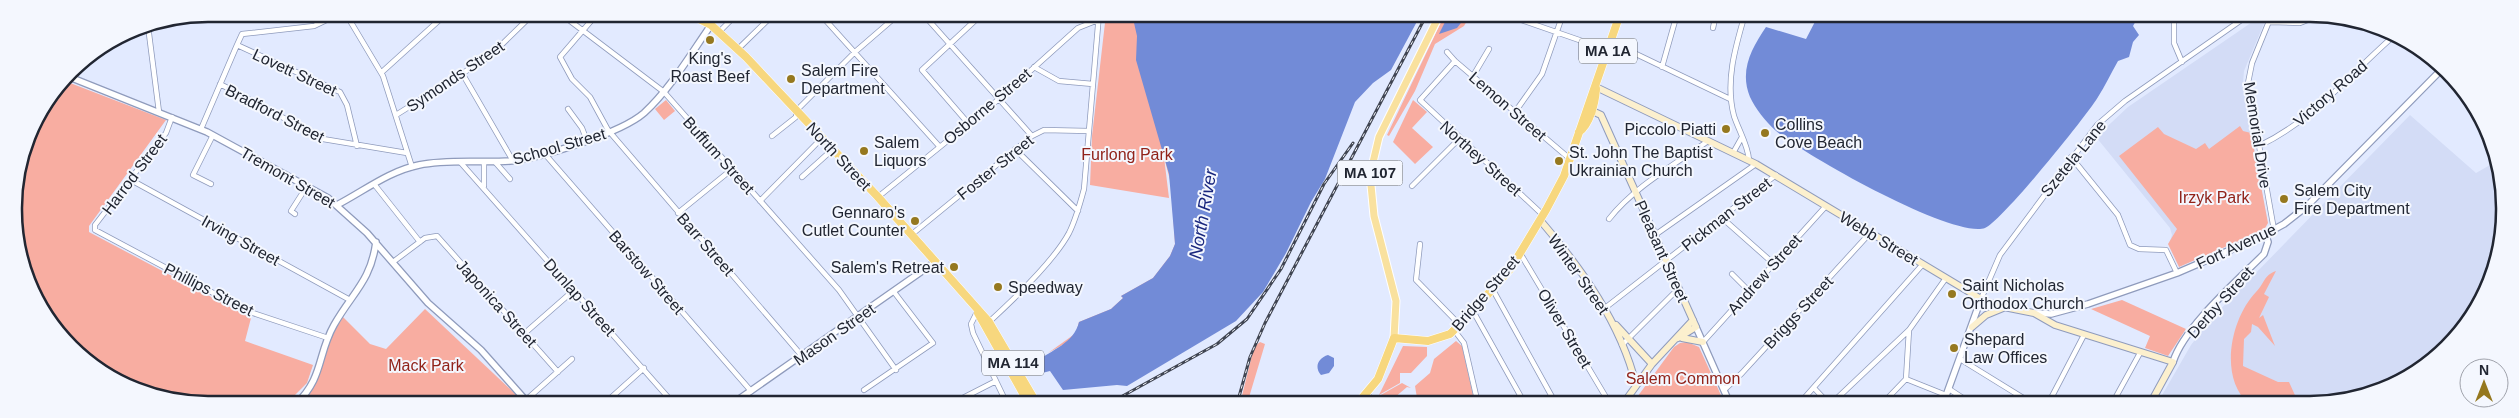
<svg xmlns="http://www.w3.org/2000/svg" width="2519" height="418" font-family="Helvetica,sans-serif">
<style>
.built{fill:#d3dcf6}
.green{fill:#f8ada1}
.water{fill:#728bd7}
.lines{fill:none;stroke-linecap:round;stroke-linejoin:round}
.minor-casing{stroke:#8f9bbc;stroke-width:6}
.tertiary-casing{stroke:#8f9bbc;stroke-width:8}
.secondary-casing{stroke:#8f9bbc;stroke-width:8}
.primary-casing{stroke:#fff;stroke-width:9}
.trunk-casing{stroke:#fff;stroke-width:9}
.minor{stroke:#fff;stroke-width:4.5}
.tertiary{stroke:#fff;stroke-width:5.5}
.secondary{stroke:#fcf0ce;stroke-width:6}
.primary{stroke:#f9e19e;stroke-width:7}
.trunk{stroke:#f7d77e;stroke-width:8}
.rail-casing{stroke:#404552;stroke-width:3}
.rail{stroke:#f4f7fe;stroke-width:1;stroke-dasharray:4;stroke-linecap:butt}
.poi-dot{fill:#95781f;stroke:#f4f7fe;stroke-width:2}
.labels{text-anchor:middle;stroke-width:4;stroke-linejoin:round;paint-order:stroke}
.shield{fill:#f4f7fe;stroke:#60656f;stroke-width:1}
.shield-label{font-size:15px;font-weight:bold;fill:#212632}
.poi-label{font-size:16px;fill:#212632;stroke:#f4f7fe;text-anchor:start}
.street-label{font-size:16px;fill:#212632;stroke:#f4f7fe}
.park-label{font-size:16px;fill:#91231a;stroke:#f4f7fe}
.water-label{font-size:18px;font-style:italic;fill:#19277e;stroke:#f4f7fe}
.rim{fill:none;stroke:#212632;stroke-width:2.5}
</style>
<rect width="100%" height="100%" fill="#e2eaff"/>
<path class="built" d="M2261 16 2265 18V21L2244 71 2243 83 2266 216 2169 244 2172 235 2170 228 2096 137 2128 107Z
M2410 115 2476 173 2497 161 2505 222 2485 295 2448 347 2396 384 2323 404H2157L2191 345 2210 320Z"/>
<path class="green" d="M1106 14H1302L1203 267 1048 353 1076 333 1079 322 1111 309 1123 298 1121 296 1153 278 1170 256 1175 244 1171 184 1164 157 1169 198 1090 185 1092 136Z
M1445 14H1471L1464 26 1435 44 1415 91 1389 136 1387 135Z
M65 81 166 120 89 226V232L251 318 245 341 313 365 307 383 286 404H196L123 384 62 338 24 272 14 197 29 134Z
M666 100 675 111 664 120 655 109Z
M1413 100 1427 112 1412 128 1433 147 1415 164 1393 142Z
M2240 126 2243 131 2251 133 2268 223 2264 230 2179 267 2168 244 2177 229 2119 156 2158 127 2164 134 2196 149 2205 143 2209 149Z
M2276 271 2264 294 2269 297 2259 318 2263 315 2275 346 2258 327 2252 324 2251 332 2244 339 2243 366 2278 382H2289L2299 404H2249C2218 377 2231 318 2256 292 2264 284 2264 275 2276 271Z
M2122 300 2186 329 2168 356 2145 348 2150 336 2091 309Z
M425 309 526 404H302L315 384 327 343 343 317 370 344 386 349Z
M1456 341 1462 346 1475 404H1418L1415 386 1430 373 1434 359Z
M1260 342 1265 344 1247 404H1240L1254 347Z
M1687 342 1699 347 1725 404H1632L1674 347 1680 343Z
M1403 346 1427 347V356L1411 373H1400V383L1379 395Z
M1402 383 1411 388 1407 387 1387 404H1382L1379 396Z"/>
<path class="water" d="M1132 14H1421L1391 70 1373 83 1355 102 1325 179 1311 202 1286 253 1263 292 1236 321 1127 386 1117 385 1063 390 1050 371 1042 373 1035 362C1052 350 1074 343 1079 322L1111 309 1123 298 1121 296 1153 278 1170 256 1175 244 1169 174 1136 60 1137 36Z
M1449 14H1468L1457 28 1439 34Z
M1819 14H2135L2137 19 2133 26 2139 35 2133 42 2129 57 2118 61C2111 73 2105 86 2098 97 2086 117 2000 223 1985 228 1953 239 1802 154 1775 130 1766 122 1755 108 1750 97 1739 70 1752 48 1766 27L1806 39Z
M1328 355 1334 358V366L1329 373 1321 375C1314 367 1318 358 1328 355Z"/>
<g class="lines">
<defs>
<path id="minor" d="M346 14 383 76 412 167
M561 14 664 92 839 290 896 370
M597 14 560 57 572 79 590 97 608 130 802 356
M820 14 939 146
M923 14 1032 136
M1504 14 1608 50
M1745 14C1735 48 1725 82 1734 116 1739 131 1748 145 1749 160
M2174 14V43L2182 62
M2272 14 2252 63 2248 83 2274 230
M2270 22 2300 23 2323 14
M148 26 159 112
M1713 28 1716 14
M719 32 737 14
M1611 42 1730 99
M237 45 242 34 314 26 339 14
M738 49 774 14
M1447 52 1455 61 1570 159
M1455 61 1420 100 1543 215
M1034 67 1059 81 1093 84
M1662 67 1677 14
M382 72 446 14
M462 73 513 161
M1473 76 1489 49
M220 84 323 139 407 153
M568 109 582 128 587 141
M1515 112 1542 74 1563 14
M396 115 490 56 533 14
M172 117 166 133 95 225V230L247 311 328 338
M968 123 922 70 982 14
M201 129 237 45 340 92 347 105 357 146
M772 136 796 117 797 110 855 52 899 14
M2259 146C2314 120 2351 73 2396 34
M1015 149 1078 211
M544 153 751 391
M1733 153 1742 137
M2071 157 2118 215 2130 245 2139 249 2166 250 2177 273
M484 162V186
M495 162 510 179
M461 163 674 404
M802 177 833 149
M131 180 350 300
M211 184 193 175 213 135
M374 184 420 242
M1412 186 1460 138
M878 197 999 99 1078 28 1098 20 1093 14
M760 201 822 138
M678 213 731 170
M295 214 291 211 307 186
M1721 217 1774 264
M1609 219C1634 187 1674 165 1708 141
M911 235 1032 136 1044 130 1089 131
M1655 235 1756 164
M1420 244 1416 280 1460 325
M1520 253 1610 404
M393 262 425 238 437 236 558 372
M1732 274 1749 291
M1493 290 1556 404
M1981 299 2000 255 2097 125 2125 101 2250 14
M1605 308 1776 175
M1473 311 1525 404
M977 312 971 324 973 333 1007 404
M989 322C1013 300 1054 261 1069 233 1076 219 1080 204 1084 189L1099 14
M1454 330 1464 343 1478 404
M525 333 574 290
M1703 342 1826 206
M1622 345 1679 288
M1960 359 2033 404
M1906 379 1946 395
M1814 388 1829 404
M1949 389 1972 404
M864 390 933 343 894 292
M1724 390 1742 373 1871 232
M1367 394 1376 404
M526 400 572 359
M604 404 644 368
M951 404 996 381
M1799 404 1923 264
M1831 404 1909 330 1946 278
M1882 404 1906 379 1909 330
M2048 404 2084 335
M2112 404 2140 353"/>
<path id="tertiary" d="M67 76 207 132 328 198 367 233 428 303 481 350 529 404
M337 205C364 191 389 171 419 165 448 159 480 163 510 161 541 158 621 133 644 113 671 88 690 55 711 25L713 14
M2036 313 2051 314 2088 304 2177 273 2258 238 2284 224 2307 206 2442 69
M1696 327 1730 404
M2173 362C2184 327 2237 281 2264 254L2268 242 2265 234
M296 404C324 377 317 355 334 325 352 293 371 281 376 242
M732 404 935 262
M1943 404 1981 299"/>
<path id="secondary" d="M1596 87 1756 164 1981 299 1999 306 2034 313 2055 325 2173 362 2150 404
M1588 109 1601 115 1696 327 1678 338
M1540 220C1581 268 1621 323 1636 385
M1616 325 1652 364
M1972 327 1986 315 2003 308
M1682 338 1703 342
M1623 404 1652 364 1693 320"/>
<path id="primary" d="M1394 338 1396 301 1374 216 1370 175 1379 137 1440 14"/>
<path id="trunk" d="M689 14 711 25 746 57 878 197 989 322 1037 404
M1579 132C1590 124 1595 103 1596 89
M978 313 1029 404
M1357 404 1378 379 1394 338 1428 341 1450 334 1473 311 1511 268 1546 210 1564 176 1620 14"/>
</defs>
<use href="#minor" class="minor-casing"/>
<use href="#tertiary" class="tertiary-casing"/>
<use href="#secondary" class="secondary-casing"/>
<use href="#primary" class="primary-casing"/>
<use href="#trunk" class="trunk-casing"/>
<use href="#minor" class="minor"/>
<use href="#tertiary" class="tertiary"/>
<use href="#secondary" class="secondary"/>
<use href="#primary" class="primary"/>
<use href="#trunk" class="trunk"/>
<defs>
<path id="rail" d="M1108 404 1217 344 1247 319 1281 269 1324 184 1353 143
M1237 404 1250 357 1265 323 1427 14"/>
</defs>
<use href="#rail" class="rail-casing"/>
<use href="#rail" class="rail"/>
</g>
<g class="poi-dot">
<circle cx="710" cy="40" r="5"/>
<circle cx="791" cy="79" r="5"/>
<circle cx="1726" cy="129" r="5"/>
<circle cx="1765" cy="133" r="5"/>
<circle cx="864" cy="151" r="5"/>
<circle cx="1559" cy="161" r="5"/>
<circle cx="2284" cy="199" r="5"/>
<circle cx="915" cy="221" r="5"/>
<circle cx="954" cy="267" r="5"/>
<circle cx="998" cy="287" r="5"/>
<circle cx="1952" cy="294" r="5"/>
<circle cx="1954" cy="348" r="5"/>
</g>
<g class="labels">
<g class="shield">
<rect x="1579" y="38.5" width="58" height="25" rx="4"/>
<rect x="1337.5" y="160.5" width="65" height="25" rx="4"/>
<rect x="982" y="350.5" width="62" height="25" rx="4"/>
</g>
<g class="shield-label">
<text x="1608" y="56">MA 1A</text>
<text x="1370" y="178">MA 107</text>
<text x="1013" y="368">MA 114</text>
</g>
<g class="poi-label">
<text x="710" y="64" text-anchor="middle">King's<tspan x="710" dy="18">Roast Beef</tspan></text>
<text x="801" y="76">Salem Fire<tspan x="801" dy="18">Department</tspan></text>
<text x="1775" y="130">Collins<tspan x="1775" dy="18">Cove Beach</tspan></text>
<text x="1716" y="135" text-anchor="end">Piccolo Piatti</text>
<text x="874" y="148">Salem<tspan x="874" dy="18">Liquors</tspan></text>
<text x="1569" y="158">St. John The Baptist<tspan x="1569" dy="18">Ukrainian Church</tspan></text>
<text x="2294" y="196">Salem City<tspan x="2294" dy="18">Fire Department</tspan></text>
<text x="905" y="218" text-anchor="end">Gennaro's<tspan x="905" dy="18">Cutlet Counter</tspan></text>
<text x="944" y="273" text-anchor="end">Salem's Retreat</text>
<text x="1962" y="291">Saint Nicholas<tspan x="1962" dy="18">Orthodox Church</tspan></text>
<text x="1008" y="293">Speedway</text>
<text x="1964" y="345">Shepard<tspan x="1964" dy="18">Law Offices</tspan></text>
</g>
<g class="street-label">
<text transform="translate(295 72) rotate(25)" y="6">Lovett Street</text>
<text transform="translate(455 76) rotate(-34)" y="6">Symonds Street</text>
<text transform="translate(2330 93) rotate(-41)" y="6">Victory Road</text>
<text transform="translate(987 106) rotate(-40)" y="6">Osborne Street</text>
<text transform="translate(1508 106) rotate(41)" y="6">Lemon Street</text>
<text transform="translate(275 113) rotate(27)" y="6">Bradford Street</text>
<text transform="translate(2258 135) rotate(81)" y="6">Memorial Drive</text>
<text transform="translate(559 146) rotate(-16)" y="6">School Street</text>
<text transform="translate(719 155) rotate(48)" y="6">Buffum Street</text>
<text transform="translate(839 156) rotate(47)" y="6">North Street</text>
<text transform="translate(1481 158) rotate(42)" y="6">Northey Street</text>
<text transform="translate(2073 158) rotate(-51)" y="6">Szetela Lane</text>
<text transform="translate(995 167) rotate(-39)" y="6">Foster Street</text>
<text transform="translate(134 174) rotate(-53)" y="6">Harrod Street</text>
<text transform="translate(288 177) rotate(30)" y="6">Tremont Street</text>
<text transform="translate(1726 214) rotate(-38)" y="6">Pickman Street</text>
<text transform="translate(1879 238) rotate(31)" y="6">Webb Street</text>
<text transform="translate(241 240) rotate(29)" y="6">Irving Street</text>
<text transform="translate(706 244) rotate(49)" y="6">Barr Street</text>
<text transform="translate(2236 246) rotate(-25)" y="6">Fort Avenue</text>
<text transform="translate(1662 251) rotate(66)" y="6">Pleasant Street</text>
<text transform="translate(647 272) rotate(49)" y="6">Barstow Street</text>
<text transform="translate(1579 274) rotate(55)" y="6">Winter Street</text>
<text transform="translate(1764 274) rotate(-48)" y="6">Andrew Street</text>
<text transform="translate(209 289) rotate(27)" y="6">Phillips Street</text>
<text transform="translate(1485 293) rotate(-49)" y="6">Bridge Street</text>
<text transform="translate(580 297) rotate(48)" y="6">Dunlap Street</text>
<text transform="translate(2220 302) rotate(-48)" y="6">Derby Street</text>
<text transform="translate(497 303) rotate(48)" y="6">Japonica Street</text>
<text transform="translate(1798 312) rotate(-47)" y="6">Briggs Street</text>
<text transform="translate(1565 328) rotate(59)" y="6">Oliver Street</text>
<text transform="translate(834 334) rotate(-35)" y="6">Mason Street</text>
</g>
<g class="park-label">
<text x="1127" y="160">Furlong Park</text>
<text x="2214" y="203">Irzyk Park</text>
<text x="426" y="371">Mack Park</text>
<text x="1683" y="384">Salem Common</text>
</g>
<g class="water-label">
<text transform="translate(1203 214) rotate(-80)" y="6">North River</text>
</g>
</g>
<path d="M0 0H2519V418H0ZM208 22H2310A186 186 0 0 1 2496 208V210A186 186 0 0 1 2310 396H208A186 186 0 0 1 22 210V208A186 186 0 0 1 208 22Z" fill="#f4f7fe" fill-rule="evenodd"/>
<path class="rim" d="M208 22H2310A186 186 0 0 1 2496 208V210A186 186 0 0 1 2310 396H208A186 186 0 0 1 22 210V208A186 186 0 0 1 208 22Z"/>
<g transform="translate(2484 383)"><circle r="24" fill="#f4f7fe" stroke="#a0a3ac"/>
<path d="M0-4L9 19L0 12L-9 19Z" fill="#95781f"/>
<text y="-8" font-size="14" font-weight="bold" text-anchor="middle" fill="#212632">N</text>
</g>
</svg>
